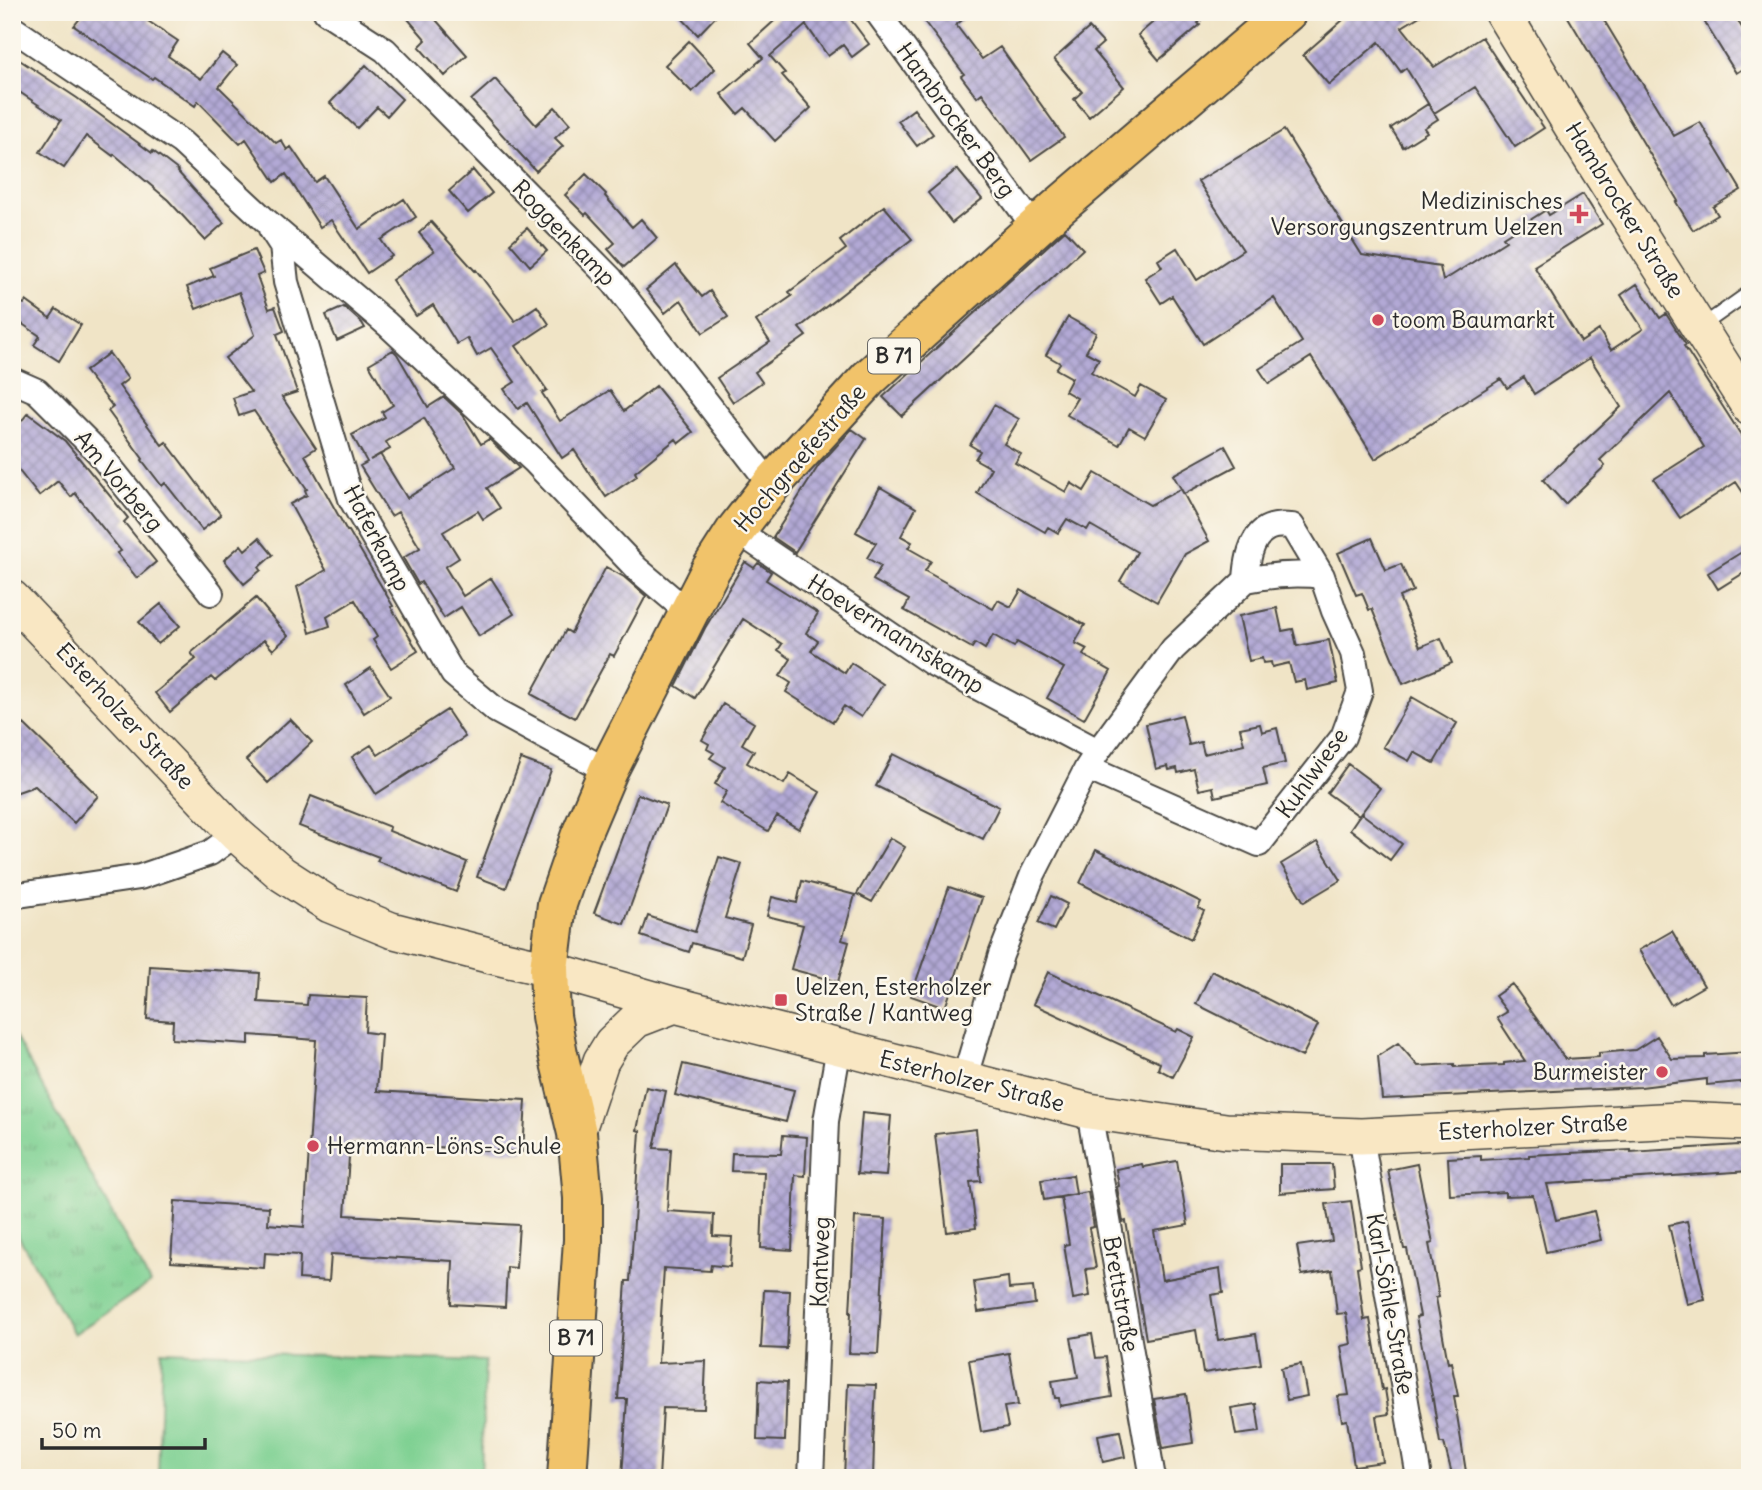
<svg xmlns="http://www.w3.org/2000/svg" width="1762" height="1490" font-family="Delius,sans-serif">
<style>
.grass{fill:url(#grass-tufts);stroke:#547e5e;stroke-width:2}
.pitch{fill:#7dd091;stroke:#547e5e;stroke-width:2}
.building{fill:url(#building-cross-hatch);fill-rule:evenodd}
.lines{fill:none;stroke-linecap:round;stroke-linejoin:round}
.lane-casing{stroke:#494742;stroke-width:16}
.street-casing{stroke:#494742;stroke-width:28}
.secondary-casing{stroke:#494742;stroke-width:38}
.primary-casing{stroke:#494742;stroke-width:42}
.lane{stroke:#fff;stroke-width:12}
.street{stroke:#fff;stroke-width:24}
.secondary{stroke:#f9e7c3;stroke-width:35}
.primary{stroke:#f1c36a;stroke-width:38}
.poi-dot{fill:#d1495b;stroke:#fbf7ec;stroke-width:2.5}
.labels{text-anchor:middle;stroke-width:5;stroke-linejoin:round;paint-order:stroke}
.shield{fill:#fbf7ec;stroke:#696865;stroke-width:2}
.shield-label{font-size:21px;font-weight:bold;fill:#2b2b2b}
.street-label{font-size:23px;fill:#2b2b2b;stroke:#fbf7ec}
.poi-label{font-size:23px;fill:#2b2b2b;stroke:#fbf7ec;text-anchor:start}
</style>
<defs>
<pattern id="grass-tufts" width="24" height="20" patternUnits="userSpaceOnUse" patternTransform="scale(1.75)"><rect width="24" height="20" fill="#7dd091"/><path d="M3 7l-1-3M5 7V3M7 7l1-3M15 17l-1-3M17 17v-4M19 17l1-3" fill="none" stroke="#67a977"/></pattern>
<pattern id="building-cross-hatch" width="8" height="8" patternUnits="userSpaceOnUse" patternTransform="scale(1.75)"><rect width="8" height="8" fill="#b2a9d5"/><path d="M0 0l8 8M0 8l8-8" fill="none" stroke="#918aad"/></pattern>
</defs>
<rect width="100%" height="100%" fill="#fbf7ec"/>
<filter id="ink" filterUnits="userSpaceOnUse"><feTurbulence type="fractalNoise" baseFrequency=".0143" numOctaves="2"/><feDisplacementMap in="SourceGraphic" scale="14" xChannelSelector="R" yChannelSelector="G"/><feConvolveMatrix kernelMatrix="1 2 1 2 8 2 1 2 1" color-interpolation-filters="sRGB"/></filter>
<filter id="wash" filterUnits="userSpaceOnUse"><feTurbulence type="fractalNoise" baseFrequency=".00686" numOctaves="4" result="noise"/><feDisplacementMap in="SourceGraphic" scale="28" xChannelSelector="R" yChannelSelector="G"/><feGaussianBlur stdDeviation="1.57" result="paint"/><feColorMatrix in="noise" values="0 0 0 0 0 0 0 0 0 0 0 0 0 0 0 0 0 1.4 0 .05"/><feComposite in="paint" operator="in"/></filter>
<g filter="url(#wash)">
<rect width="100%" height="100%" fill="#f0e4c6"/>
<path class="grass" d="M12 1031 150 1283 74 1334 12 1225Z"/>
<path class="pitch" d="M162 1351 485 1361 481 1478H158Z"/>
<g id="blocks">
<path class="building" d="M85 12H154L148 21 178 41 168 56 201 79 222 53 237 65 219 87 276 143 281 140 287 150 291 147 315 182 324 176 359 229 404 199 416 217 381 240 392 256 367 273 331 220 320 227 286 174 275 182 246 139 240 144 198 101 195 106 154 77 152 79 74 26Z
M402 12H429L467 55 445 76 419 47 426 40Z
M676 12H720L698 35Z
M784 12H845L869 44 852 57 843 45 828 56 806 25 770 56 785 73 782 75 811 108 775 141 745 108 738 114 721 94 763 58 750 43Z
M917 12H972L956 25 982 59 1000 47 1064 137 1031 160 982 93 977 97 961 76 964 74Z
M1165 12H1211L1198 23 1200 25 1159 60 1138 35Z
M1352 12H1426L1402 27 1434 67 1482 37 1512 83 1513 82 1544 128 1515 147 1475 87 1434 113 1406 68 1401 72 1379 42 1329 85 1303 55Z
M1565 12H1599L1674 136 1700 122 1741 190 1713 207 1718 215 1693 230 1676 202 1678 201Z
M1723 12H1732L1750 40V64L1736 73 1705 23Z
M1089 28 1103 43 1094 51 1124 87 1089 117 1074 99 1082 92 1054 59Z
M689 41 715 69 692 92 665 65Z
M12 55 77 98 152 153 153 151 179 171 178 172 224 223 205 240 168 200 114 154 113 156 86 136 64 168 40 152 61 120 12 87Z
M366 65 402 99 387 116 377 107 357 128 330 103Z
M495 79 536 125 555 107 570 124 555 138 563 146 536 171 497 129 471 100Z
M1428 104 1438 119 1424 128 1427 132 1403 147 1391 128Z
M914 109 933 134 917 146 898 121Z
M1284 130 1362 255 1440 267 1443 281 1506 241 1503 237 1546 210 1549 215 1583 194 1602 224 1534 266 1581 342 1599 330 1611 350 1643 329 1621 295 1637 284 1660 318 1666 314 1686 345 1684 346 1750 449V503L1736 482 1680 518 1654 479 1704 447 1670 393 1600 460 1605 466 1565 504 1543 480 1621 407 1590 358 1534 394 1524 377 1507 388 1501 379 1375 459 1311 357 1269 384 1259 369 1302 342 1274 298 1203 344 1172 296 1161 303 1145 278 1162 267 1158 260 1177 248 1197 280 1243 250 1198 181Z
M957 169 982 199 952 223 928 193Z
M473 170 492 193 468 213 449 191Z
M586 174 606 194 605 196 632 227 641 219 657 238 624 267 608 249 615 243 587 213 585 215 565 195Z
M884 206 912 239 799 328 806 336 755 372 762 382 733 402 717 378 770 342 756 321 792 296 789 292 846 249 840 241Z
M431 222 475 271 476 270 515 321 537 306 549 324 516 346 547 390 542 393 560 421 610 390 624 411 656 386 693 432 679 443 676 439 635 472 637 476 606 497 574 450 562 458 527 403 518 409 504 389 515 382 491 348 477 356 467 338 457 344 433 305 416 316 392 280 434 251 419 233Z
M527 228 547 251 530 266 510 243Z
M1065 230 1083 249 902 416 883 397Z
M254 250 264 273 257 276 269 309 275 307 284 331 277 334 297 392 282 397 316 448 305 455 347 531H349L393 606 391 607 418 651 391 668 373 640 377 637 355 600 327 617 330 626 310 633 307 621H306L297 587 326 570 290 504 307 495 305 490 307 489 254 411 239 416 233 398 251 392 225 358 255 335 239 292 196 309 187 287 214 276 210 268Z
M676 265 702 297 710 291 728 317 703 333 681 300 665 313 646 290Z
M12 297 24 304 26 301 50 318 56 309 81 325 59 361 34 345 40 336 12 317Z
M344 307 362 323 365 328 337 341 326 315Z
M1068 317 1096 333 1086 352 1099 359 1091 372 1135 397 1141 386 1166 400 1145 436 1129 427 1119 445 1067 415 1077 398 1065 391 1072 378 1056 369 1060 363 1046 355Z
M393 350 397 354 428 407 444 397 463 415 481 444 489 439 519 468 487 488 500 508 483 519 478 511 443 532 459 558 445 567 463 596 491 578 514 614 479 636 461 607 444 618 421 582 418 584 403 558 420 548 398 512 391 516 360 466 367 462 352 435 385 417 382 412 393 405 369 364ZM424 418 455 468 407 498 380 454 370 460 390 449 386 442Z
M109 353 128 379 119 386 162 445 166 442 221 515 202 530 165 483 162 486 142 460 143 459 108 411 113 407 85 371Z
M994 405 1019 419 1004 444 1021 454 1015 463 1066 492 1071 483 1084 491 1095 473 1150 505 1181 489 1209 541 1185 554 1157 602 1120 581 1137 552 1090 525 1087 530 1067 519 1058 533 1048 527 1045 532 977 493 991 468 975 459 980 451 970 445Z
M28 413 65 441 128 518 124 522 156 562 137 578 117 553 121 551 75 493 71 497 58 481 39 496 12 462V433Z
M852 429 866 439 795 552 773 537 819 465Z
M1225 446 1236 466 1184 494 1173 475Z
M880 487 916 508 901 536 912 542 908 548 931 561 925 571 993 609 998 600 1011 607 1021 590 1085 625 1075 643 1087 649 1083 655 1111 671 1084 719 1047 698 1064 668 1017 642 1014 647 993 635 985 649 975 643 972 648 904 610 909 600 873 580 881 566 867 558 876 543 856 532Z
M259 538 273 555 259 567 261 570 244 584 224 560 241 545 245 550Z
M1372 538 1386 570 1401 564 1413 591 1399 597 1420 647 1441 638 1452 663 1403 684 1372 609 1369 610 1362 593 1356 595 1338 553Z
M1750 547V569L1718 589 1708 573Z
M745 562 754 568 758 563 771 572 766 580 818 613 806 633 818 641 811 651 845 673 851 663 883 684 861 717 844 706 833 722 786 692 791 683 780 676 791 659 778 650 782 644 743 619 695 698 676 686 705 628Z
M606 567 624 577 646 596 614 656 610 654 575 718 531 694 566 630 571 633Z
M256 598 288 636 273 650 264 640 215 681 211 677 170 712 155 693 196 659 191 653Z
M161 604 180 626 158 644 139 622Z
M1277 608 1282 631 1293 629 1297 646 1329 640 1338 683 1307 690 1305 680 1294 682 1289 663 1272 667 1271 662 1263 663 1262 658 1249 661 1239 616Z
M371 668 390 696 364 713 346 685Z
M1412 697 1457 723 1434 763 1414 752 1409 761 1383 747Z
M723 704 754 723 742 744 754 751 747 763 784 784 790 774 820 792 799 829 777 816 768 831 720 803 727 791 715 784 725 767 710 758 714 753 707 749 709 744 702 740Z
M447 710 465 737 376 794 352 757 371 745 378 755Z
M1182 715 1189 745 1201 742 1204 754 1244 744 1240 728 1260 724 1262 732 1277 728 1285 763 1263 768 1267 785 1215 797 1213 787 1199 790 1194 769 1178 773 1177 768 1169 770 1168 766 1156 769 1146 724Z
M290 719 312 742 268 783 246 760Z
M24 724 98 796 74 823 35 786 12 794V734Z
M893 754 999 807 983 839 876 786Z
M521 759 551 770 506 888 477 877Z
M1348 764 1380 788 1359 816 1327 793Z
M638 794 667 805 624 924 594 913Z
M311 796 390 827 389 831 467 862 456 892 377 861 379 857 299 826Z
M1361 813 1402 844 1390 860 1350 829Z
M890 838 905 847 872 902 857 894Z
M1317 842 1341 880 1304 902 1281 864Z
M1096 850 1201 902 1198 908 1204 911 1191 939 1080 883Z
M719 857 742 864 725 918 751 925 742 957 692 943 689 952 641 936 648 916 695 932Z
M802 881 855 895 842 940 849 942 838 982 791 969 803 925 767 916 772 897 797 903Z
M949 887 982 898 945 1008 911 996Z
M1051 896 1067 904 1054 930 1038 923Z
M1672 931 1704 986 1671 1005 1639 950Z
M150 966 260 973 258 1002 307 1005 308 995 367 998 365 1032 381 1034 377 1091 526 1100 523 1152 350 1142 345 1215 519 1225 516 1268 507 1267 505 1307 451 1304 453 1261 331 1254 329 1281 299 1279 300 1255 265 1253 264 1268 171 1262 175 1201 269 1207 268 1224 304 1227 316 1040 249 1035V1044L172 1039 173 1021 147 1019Z
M1212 971 1318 1025 1302 1057 1196 1004Z
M1048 972 1176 1032 1178 1029 1194 1037 1173 1077 1158 1069 1160 1063 1033 1004Z
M1512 984 1565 1059 1599 1057V1053L1635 1050 1657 1036 1672 1059 1705 1058V1055L1750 1052V1081L1707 1085V1079L1641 1087 1382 1099 1378 1056 1398 1043 1418 1066 1454 1064V1067L1504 1065V1063L1525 1061 1497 1018 1507 1012 1495 996Z
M683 1064 794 1090 786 1122 675 1095Z
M646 1087 666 1091 654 1148 671 1149 667 1211 714 1214 713 1236 732 1237 730 1267 711 1265 710 1271 664 1268 658 1363 706 1361 704 1409 663 1408 659 1478H622L627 1399H618L626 1281H630L640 1131 637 1130Z
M862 1113 891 1116 886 1176 857 1174Z
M976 1129 981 1181 970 1182 976 1228 947 1232 935 1134Z
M783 1135 807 1137 805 1176 795 1175 792 1250 761 1248 764 1172 731 1171 732 1153 781 1154Z
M1739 1145 1750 1148V1171L1547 1184 1556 1220 1594 1211 1601 1240 1546 1252 1533 1195 1505 1196V1192L1450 1195 1448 1158 1481 1156V1160L1529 1157V1155L1631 1150V1152Z
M1177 1161 1188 1225 1154 1231 1162 1280 1220 1269 1223 1293 1211 1295 1218 1340 1256 1334 1261 1364 1203 1373 1196 1330 1146 1339 1126 1221 1123 1222 1117 1187 1119 1186 1116 1169 1142 1164 1143 1167Z
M1280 1164H1332L1334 1189 1280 1193Z
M1417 1164 1433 1243 1429 1244 1439 1297 1436 1298 1448 1363 1451 1362 1458 1396H1454L1467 1478H1453L1444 1443H1440L1433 1400 1416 1317 1420 1316 1407 1249H1404L1388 1170Z
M1073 1175 1076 1194 1044 1200 1041 1180Z
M1088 1192 1094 1227 1089 1228 1096 1268 1086 1269 1090 1296 1073 1299 1064 1245 1069 1244 1061 1197Z
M1351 1201 1361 1266 1357 1267 1364 1320 1370 1319 1382 1390 1385 1389 1389 1414 1376 1416 1383 1462 1354 1466 1347 1420 1342 1421 1338 1396 1349 1395 1341 1346 1351 1344 1346 1313 1337 1314 1332 1270 1302 1275 1297 1246 1332 1241 1326 1204Z
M855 1217 886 1219 878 1354 849 1353 851 1313H850Z
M1687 1221 1705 1300 1687 1304 1669 1225Z
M1008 1277 1009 1289 1033 1287 1035 1304 978 1312 974 1282Z
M764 1290 790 1291 787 1349 761 1348Z
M1092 1334 1096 1358 1106 1357 1112 1397 1060 1406 1059 1398H1055L1052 1381 1078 1377 1071 1338Z
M1009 1353 1018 1405 1004 1407 1008 1427 981 1432 969 1360Z
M1301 1364 1307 1396 1287 1400 1281 1368Z
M759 1380 787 1382 785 1441 757 1440Z
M848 1384 876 1385 873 1444H874L873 1478H844Z
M1186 1394 1193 1443 1163 1448 1154 1399Z
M1256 1404 1260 1432 1236 1435 1231 1408Z
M1120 1431 1125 1457 1103 1462 1098 1435Z"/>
</g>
</g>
<g filter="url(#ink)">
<use href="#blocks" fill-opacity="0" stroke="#494742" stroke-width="2"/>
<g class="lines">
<defs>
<path id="lane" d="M1702 326 1750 292"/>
<path id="street" d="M326 12 385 50 611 279 771 485
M877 12 1035 228
M12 28 181 142 265 220 387 324 535 462 637 569 689 613
M271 229 282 246 286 282 351 499 453 674 497 711 608 771
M12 380 37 391 98 452 211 593
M736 530 932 663 1098 751
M1087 768 1259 844 1343 737 1360 691 1353 653 1334 611 1322 576 1292 526C1287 526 1281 525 1275 526 1251 530 1247 561 1246 580
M12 896 140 877 210 853 236 834
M964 1080 1001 955 1033 874 1087 768 1098 751 1173 649 1246 580C1271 575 1296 573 1322 576
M1089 1111 1153 1478
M1361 1136 1418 1472
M811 1478 826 1121 839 1047"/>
<path id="secondary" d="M1502 12 1591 158 1750 408
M12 598 236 834 282 874 330 905 391 930 492 956 549 969 675 1005 1089 1111 1226 1131 1361 1136 1680 1120 1750 1123
M577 1133 601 1061 612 1043 636 1020 675 1005"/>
<path id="primary" d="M567 1478 583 1240V1198L577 1133 558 1054 551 1016 549 969 557 904 580 837 608 771 711 569 736 530 771 485 869 378 1055 210 1287 12"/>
</defs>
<use href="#lane" class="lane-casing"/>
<use href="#street" class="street-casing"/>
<use href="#secondary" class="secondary-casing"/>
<use href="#primary" class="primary-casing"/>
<use href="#lane" class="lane"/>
<use href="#street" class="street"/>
<use href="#secondary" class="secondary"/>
<use href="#primary" class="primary"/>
</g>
</g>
<g class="poi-dot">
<path d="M1575.5 203.5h7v7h7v7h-7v7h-7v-7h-7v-7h7z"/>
<circle cx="1378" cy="320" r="7"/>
<rect x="774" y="993" width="14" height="14" rx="3.5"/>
<circle cx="1662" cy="1072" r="7"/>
<circle cx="313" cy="1146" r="7"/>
</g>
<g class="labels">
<g class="shield">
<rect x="868" y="338.5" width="52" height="35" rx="5"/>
<rect x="550" y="1320.5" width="52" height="35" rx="5"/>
</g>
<g class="shield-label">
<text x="894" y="363">B 71</text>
<text x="576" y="1345">B 71</text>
</g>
<g class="street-label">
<text transform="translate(956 120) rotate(54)" y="8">Hambrocker Berg</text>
<text transform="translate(1625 210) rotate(58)" y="8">Hambrocker Straße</text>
<text transform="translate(564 233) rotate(46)" y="8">Roggenkamp</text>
<text transform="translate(800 458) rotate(-49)" y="8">Hochgraefestraße</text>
<text transform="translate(119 481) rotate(50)" y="8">Am Vorberg</text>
<text transform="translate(377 538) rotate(62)" y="8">Haferkamp</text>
<text transform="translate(896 634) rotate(32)" y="8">Hoevermannskamp</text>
<text transform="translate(125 716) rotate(47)" y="8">Esterholzer Straße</text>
<text transform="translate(1312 773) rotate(-54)" y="8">Kuhlwiese</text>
<text transform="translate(972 1081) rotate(14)" y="8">Esterholzer Straße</text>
<text transform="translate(1533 1127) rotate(-3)" y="8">Esterholzer Straße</text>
<text transform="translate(820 1262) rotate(-88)" y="8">Kantweg</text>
<text transform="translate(1121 1294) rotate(80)" y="8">Brettstraße</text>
<text transform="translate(1390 1304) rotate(80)" y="8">Karl-Söhle-Straße</text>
</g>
<g class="poi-label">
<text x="1563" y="209" text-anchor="end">Medizinisches<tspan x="1563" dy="26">Versorgungszentrum Uelzen</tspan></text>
<text x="1392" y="328">toom Baumarkt</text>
<text x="795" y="995">Uelzen, Esterholzer<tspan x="795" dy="26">Straße / Kantweg</tspan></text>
<text x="1648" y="1080" text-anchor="end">Burmeister</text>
<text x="327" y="1154">Hermann-Löns-Schule</text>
</g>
</g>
<rect width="1762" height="1490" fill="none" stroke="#fbf7ec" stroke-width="42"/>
<path d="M42 1438v10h163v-10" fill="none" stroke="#2b2b2b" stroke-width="3.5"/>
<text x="52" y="1438" font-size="21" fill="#2b2b2b" stroke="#fbf7ec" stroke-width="5" paint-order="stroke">50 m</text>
</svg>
